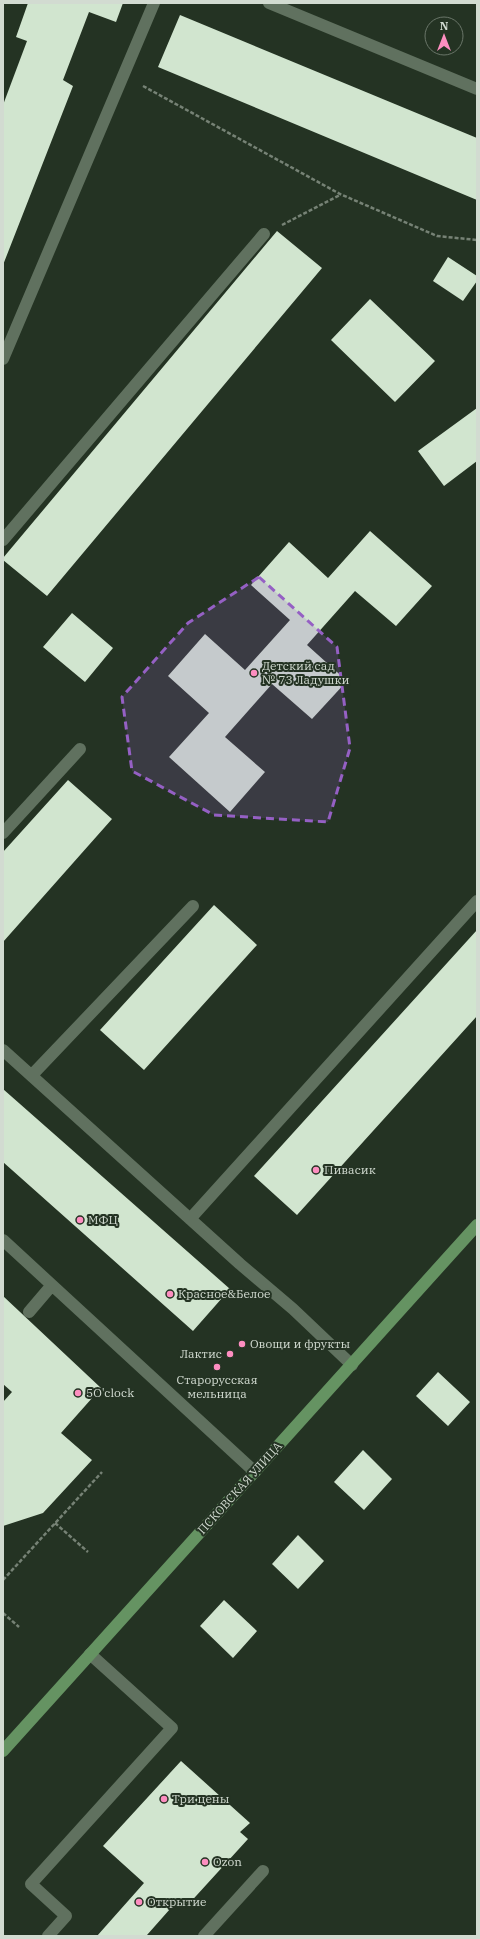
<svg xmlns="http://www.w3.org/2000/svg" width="480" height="1939" font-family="'IBM Plex Serif',serif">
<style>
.building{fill:#d1e5cf}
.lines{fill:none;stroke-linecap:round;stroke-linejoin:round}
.path{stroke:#768275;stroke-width:2.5;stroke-dasharray:4 2;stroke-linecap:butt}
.lane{stroke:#60715f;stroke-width:12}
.primary{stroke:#659362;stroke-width:12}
.marked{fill:#9560c4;fill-opacity:0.2;stroke:#9560c4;stroke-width:3;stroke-dasharray:8 5;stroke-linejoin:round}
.poi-dot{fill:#fd8ec0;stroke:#243323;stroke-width:1.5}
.labels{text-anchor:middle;stroke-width:4;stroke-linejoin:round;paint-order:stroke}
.poi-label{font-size:12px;fill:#d2dbd1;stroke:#243323;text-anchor:start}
.street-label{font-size:12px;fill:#d2dbd1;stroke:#243323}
</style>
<rect width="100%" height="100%" fill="#243323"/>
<path class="building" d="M28 3H123L116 22 89 12 63 80 73 86 3 265V105L27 41 16 37Z
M180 15 477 138V200L158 67Z
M277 231 322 268 47 596 3 560V558Z
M448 257 477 276V281L463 301 433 281Z
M370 299 435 361 395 402 331 340Z
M477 408V461L444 486 418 451Z
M370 531 432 586 396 626 355 591 307 645 347 681 312 719 272 684 225 737 265 772 230 812 169 757 209 713 168 676 205 634 245 670 290 620 251 585 289 542 328 578Z
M72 613 113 648 85 682 43 647Z
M68 780 112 819 3 942V852Z
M214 905 257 945 144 1070 100 1030Z
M477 930V1016L297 1215 254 1176Z
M3 1089 230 1289 193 1331 3 1162Z
M3 1296 101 1388 61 1433 92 1460 43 1513 3 1526V1402L12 1392 3 1384Z
M438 1372 470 1402 448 1426 416 1396Z
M363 1450 392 1479 364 1510 334 1482Z
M298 1535 324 1561 298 1589 272 1564Z
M224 1600 257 1631 233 1658 200 1626Z
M181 1761 250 1823 240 1832 248 1839 186 1907 178 1900 147 1935 149 1936H97L144 1883 103 1846Z"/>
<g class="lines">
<path class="path" d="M143 86 340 194 437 236 477 240
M282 225 340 195
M55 1523 88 1552
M3 1580 102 1472
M3 1613 19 1627"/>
<path class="lane" d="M269 3 477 89
M3 359 154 3
M3 540 264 234
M3 833 80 749
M3 1050 240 1264 293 1309 352 1365
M32 1075 193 906
M190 1219 477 901
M3 1240 255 1472
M29 1312 52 1285
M48 1936 66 1916 31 1884 172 1728 90 1654
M204 1936 263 1871"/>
<path class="primary" d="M3 1751 477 1225"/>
</g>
<path class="marked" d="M259 577 337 647 350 748 328 822 214 815 132 771 122 697 188 623Z"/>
<g class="poi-dot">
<circle cx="254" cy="673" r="4"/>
<circle cx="316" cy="1170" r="4"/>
<circle cx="80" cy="1220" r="4"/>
<circle cx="170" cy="1294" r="4"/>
<circle cx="242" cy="1344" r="4"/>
<circle cx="230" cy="1354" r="4"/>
<circle cx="217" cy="1367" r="4"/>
<circle cx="78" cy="1393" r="4"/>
<circle cx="164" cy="1799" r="4"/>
<circle cx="205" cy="1862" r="4"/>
<circle cx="139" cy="1902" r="4"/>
</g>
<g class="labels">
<g class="poi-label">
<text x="262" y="670">Детский сад<tspan x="262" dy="14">№ 73 Ладушки</tspan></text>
<text x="324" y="1174">Пивасик</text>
<text x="88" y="1224">МФЦ</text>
<text x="178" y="1298">Красное&amp;Белое</text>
<text x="250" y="1348">Овощи и фрукты</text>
<text x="222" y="1358" text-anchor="end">Лактис</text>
<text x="217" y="1384" text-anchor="middle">Старорусская<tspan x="217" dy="14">мельница</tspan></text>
<text x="86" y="1397">5O'clock</text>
<text x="172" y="1803">Три цены</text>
<text x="213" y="1866">Ozon</text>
<text x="147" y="1906">Открытие</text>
</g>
<g class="street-label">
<text transform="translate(240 1488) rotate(-48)" y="4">ПСКОВСКАЯ УЛИЦА</text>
</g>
</g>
<rect width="480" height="1939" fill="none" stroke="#d2dbd1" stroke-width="8"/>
<g transform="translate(444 36)"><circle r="19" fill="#243323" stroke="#6a7669"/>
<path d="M0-3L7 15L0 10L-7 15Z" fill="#fd8ec0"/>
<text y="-6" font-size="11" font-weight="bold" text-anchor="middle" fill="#d2dbd1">N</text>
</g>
</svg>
